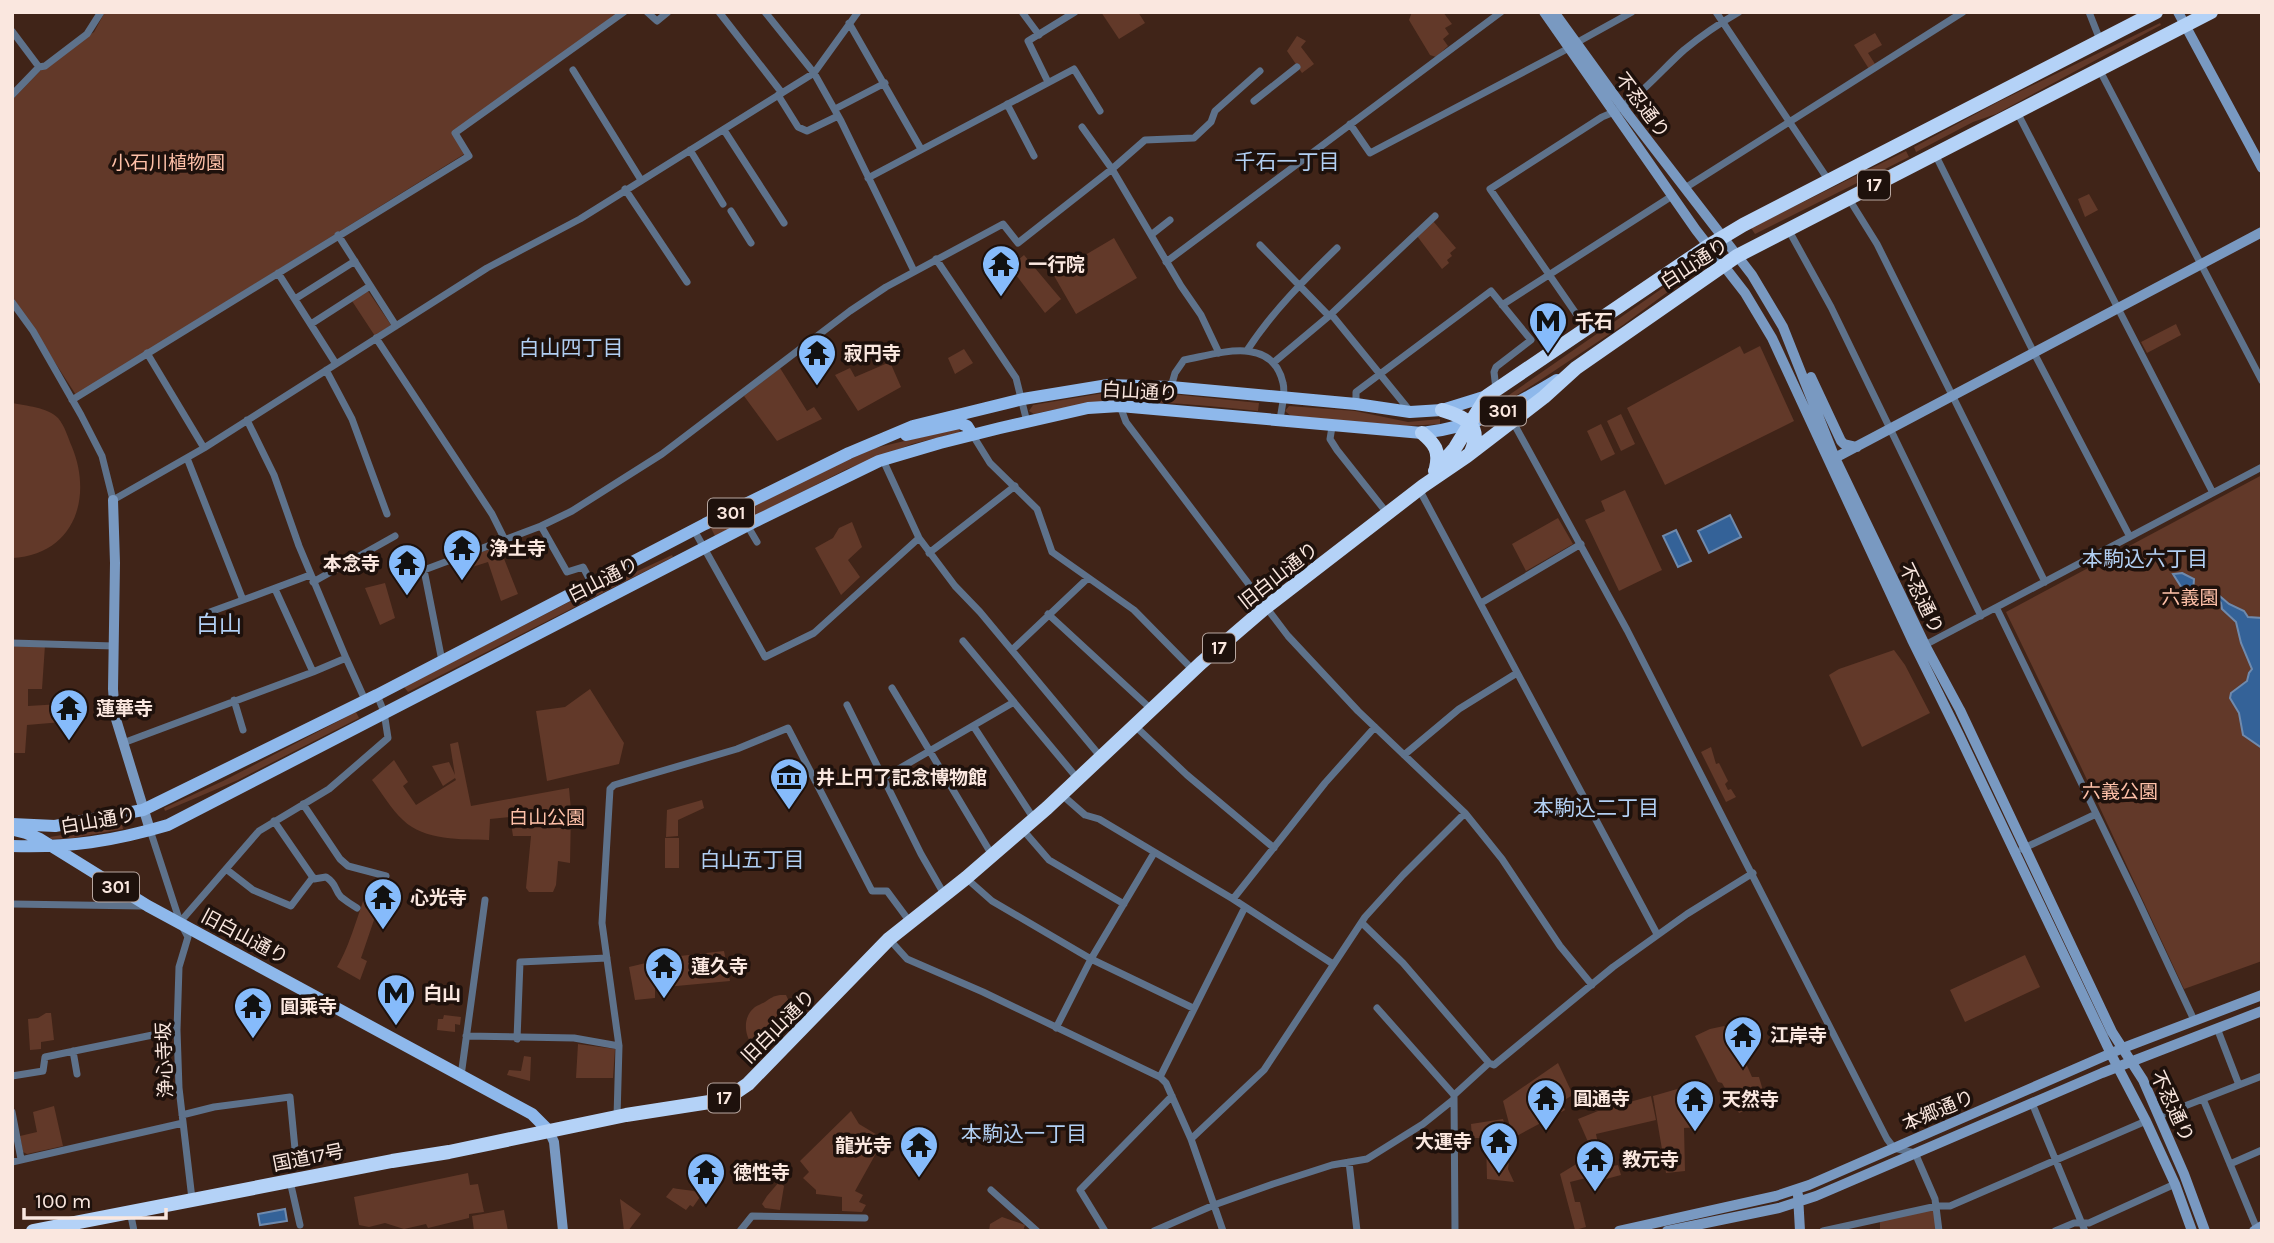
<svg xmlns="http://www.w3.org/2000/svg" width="2274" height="1243" font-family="Karla,'Noto Sans JP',sans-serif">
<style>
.green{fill:#623929}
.water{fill:#346298;stroke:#6f8aad;stroke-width:2}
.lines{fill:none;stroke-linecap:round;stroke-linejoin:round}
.street{stroke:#5e728b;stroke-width:7}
.secondary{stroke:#7999c1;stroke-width:10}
.primary{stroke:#8eb8eb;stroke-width:12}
.highway{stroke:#b4d2f7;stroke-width:14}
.labels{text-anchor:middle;stroke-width:7;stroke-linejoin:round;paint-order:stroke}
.shield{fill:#1e110c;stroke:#b8a7a0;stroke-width:2}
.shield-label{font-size:18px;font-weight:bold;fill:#fae7df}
.street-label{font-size:19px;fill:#fae7df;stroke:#1e110c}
.park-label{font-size:19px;fill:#fec0a8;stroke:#1e110c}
.poi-label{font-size:19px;font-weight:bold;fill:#fae7df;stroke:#1e110c;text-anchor:start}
.neighbourhood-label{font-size:21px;fill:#b1cff3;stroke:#1e110c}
.quarter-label{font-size:23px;fill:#b1cff3;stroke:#1e110c}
</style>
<rect width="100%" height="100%" fill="#402418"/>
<path class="green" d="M105 12H620L452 132 466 153 76 395 12 296V100L41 70 94 32Z
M1101 12H1138L1145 23 1119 39Z
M1412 12H1443L1452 24 1445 28 1449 34 1443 39 1448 46 1436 57 1430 55 1409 20Z
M2160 23 2161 25 1996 114 1973 122 1916 152 1914 147 1998 102Z
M1875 33 1882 45 1868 53 1875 64 1869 69 1854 45Z
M1297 36 1306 41 1301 47 1314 64 1302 73 1287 51Z
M1906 151 1909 157 1755 234 1751 228Z
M2089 194 2098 210 2085 217 2078 199Z
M1433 221 1456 248 1450 253 1452 256 1447 260 1449 263 1442 269 1417 236Z
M1114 238 1137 278 1076 314 1053 274Z
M1024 255 1061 299 1045 313 1010 267Z
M1693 267 1696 271 1623 325 1539 381 1501 405 1486 411Z
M368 291 391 325 375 336 352 301Z
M2176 324 2181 335 2147 353 2141 342Z
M1740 346 1744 354 1760 346 1794 421 1665 485 1627 408Z
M964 349 973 363 955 374 948 358Z
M890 362 901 387 858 411 835 375 850 368 855 377Z
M780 368 807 411 814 407 822 419 777 441 744 396Z
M1127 392 1171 394 1259 403 1258 411C1179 403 1113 395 1034 414L1029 411 1033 405 1098 394Z
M12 403C26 406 47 407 58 418 65 426 68 438 72 447 93 498 74 555 12 558Z
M1289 406 1355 411 1408 422 1440 419V424L1406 426 1291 416 1285 411Z
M1621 414 1635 444 1621 451 1607 421Z
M1601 424 1615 454 1601 461 1587 431Z
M959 428 960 432 912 444 847 469 715 536 711 528 812 476 875 448Z
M2262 475V961L2184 989 2081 767 2006 612Z
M1625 490 1662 570 1619 591 1585 520 1605 511 1601 501Z
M1558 518 1573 544 1526 571 1512 544Z
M852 522 862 547 848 560 860 577 841 595 815 548 833 538 839 528Z
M499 546 518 594 501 601 488 562 469 568 465 558Z
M672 555 673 557 408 692 404 687 596 588 625 577Z
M385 583 395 618 380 625 365 588Z
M45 645 42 689H28V706L61 704 62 722 27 725 25 753H12V646Z
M1894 650 1905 665 1930 713 1862 747 1829 675 1839 669Z
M590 689 624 743 619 764 547 781 536 711 565 707Z
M356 712 359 718 238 780 165 811 164 808 223 781Z
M458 742 471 806 569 788 571 810 570 863 558 861 556 885 553 892H529L526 888 531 836H513L510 817 490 819 489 840C462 839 424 841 403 820 391 809 382 793 372 780L394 760 408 782 403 786 416 805 456 780 455 778 443 786 432 766 449 762 455 775 450 744Z
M1711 747 1716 764 1719 763 1728 781 1725 784 1728 790 1731 789 1736 797 1726 802 1701 752Z
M702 800 704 808 678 820V836L666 837 667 810Z
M122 825 123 829 73 838 51 839 50 837Z
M665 838H679V868H665Z
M368 888 388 896 383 919 375 917 361 958 367 961 360 980 337 967C350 946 358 913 368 888Z
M724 951 730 981 655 988V998L635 1000 629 967 671 957Z
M2025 955 2040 987 1965 1022 1950 990Z
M780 995H786L792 1008 791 1013 759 1046 754 1047C744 1036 742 1017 755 1007 758 1005 762 1004 765 1002 771 998 773 996 780 995Z
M46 1013H51L54 1040 41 1042V1049L30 1050 28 1019 38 1018Z
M444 1015 461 1017 460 1025 455 1024V1032L437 1030 438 1019H443Z
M1724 1026 1727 1029 1731 1028 1739 1047 1735 1050 1739 1060 1744 1059 1752 1077H1759L1766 1101 1739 1113 1722 1083 1718 1082 1695 1036 1710 1029Z
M578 1044 615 1049 613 1078H576Z
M524 1056 531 1057 530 1081 507 1075 509 1070 521 1071Z
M1558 1063 1573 1095 1561 1102 1565 1110 1513 1138 1503 1101Z
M1698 1083 1709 1100 1699 1103 1700 1127 1684 1128 1685 1171 1666 1173 1653 1096Z
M1651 1096 1656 1120 1596 1134 1602 1163 1612 1162 1613 1166 1618 1165 1621 1175 1606 1179 1597 1149 1592 1151 1578 1119 1598 1111Z
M54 1106 63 1146 27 1154 23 1152 20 1136 37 1132 33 1112Z
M851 1111 859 1124 884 1139 855 1191 863 1195 859 1202 866 1205 862 1212 842 1211V1197L816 1194V1190L803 1178 809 1172 800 1161Z
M1503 1119 1511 1146 1508 1169 1514 1182 1487 1179 1486 1138H1472L1471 1124Z
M1596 1152 1600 1166 1584 1170 1586 1178 1570 1182 1575 1202H1580L1586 1227 1575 1230 1560 1174Z
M468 1173 470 1185 478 1184 484 1212 469 1214V1218L428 1228 426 1224 404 1229 385 1223 369 1227 359 1225 354 1197Z
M779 1182 784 1186 780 1210 765 1208 762 1204 767 1196Z
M673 1188C682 1190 695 1190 702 1194L693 1207 690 1205 686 1210 666 1197Z
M620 1199 641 1214 628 1231H624Z
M1935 1209 1937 1231H1880V1220Z
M504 1210 508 1231H474L472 1216Z
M1002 1217 1025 1225 1023 1231H989L990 1224Z"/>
<path class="water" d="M1730 515 1741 537 1709 553 1698 531Z
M1676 530 1691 561 1678 567 1663 536Z
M2182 573 2194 579 2193 593 2196 590 2201 591 2209 587 2229 604 2244 611 2248 617 2262 618V748L2243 735 2239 713 2230 698 2231 693 2247 681 2249 673 2252 669 2241 643 2236 622 2222 609 2221 603 2210 590 2205 594 2203 600 2196 595 2190 601 2173 574Z
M285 1209 287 1221 260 1225 258 1214Z"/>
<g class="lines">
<path class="street" d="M647 12 657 21 668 12
M719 12 782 93
M765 12 814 73 841 121 914 271
M1022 12 1039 35
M1716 12 1829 181
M2089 12 2100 40
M849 23 921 149
M12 31 39 67
M1576 43 1632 12
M2099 69 2262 381
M573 70 641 180
M1048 82 1028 41 1075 12
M12 95 39 67 45 66 87 34 101 12
M778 95 798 127 807 131 838 116
M1254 101 1297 67
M1007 104 1034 156
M835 109 885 83
M2017 112 2213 493
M1350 124 1370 153 1569 48
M1082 127 1112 169 1181 286 1201 315 1219 353
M724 130 784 223
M690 150 723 204
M1935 154 2034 353 2130 537
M868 178 1074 69 1100 111
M1685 188 1963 12
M625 189 687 282
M1849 199 1877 244 2045 582
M731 211 751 243
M1788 229 1831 307 1981 616
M338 235 396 326
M1151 235 1170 220
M1260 245 1329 316
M936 259 1016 378 1027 422
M1166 262 1501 12
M278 273 336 364
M295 299 355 261
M12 302 33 331 81 415 102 456 113 500 204 448 487 268 580 219 814 73 858 12
M1502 305 1672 196
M1331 314 1410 411
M311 324 370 286
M1586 328 1490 189 1602 117C1632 107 1660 71 1684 50 1701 36 1720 23 1739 12
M376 338 492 514 505 540
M1248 349C1273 311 1304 280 1337 248
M147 353 204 448
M1273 363 1329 316 1435 216
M326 370 352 419 387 514
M1171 387 1175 373 1184 360C1217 354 1272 334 1283 383 1286 394 1281 409 1280 421
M72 400 469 156 455 133 624 12
M1356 404V392L1491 291 1531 340 1496 367 1494 372 1496 389
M1120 406 1126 422 1288 636 1358 711 1465 813 1502 859 1560 946 1592 985
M247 420 274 475 299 546 346 658 313 672 275 589
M1513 422 1627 630 1887 1139 1894 1148 1915 1153 1935 1199 1939 1231
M1332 427 1330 439 1337 450 1387 513
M972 434 990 463 1037 509 1052 552 1134 610 1193 670
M187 458 243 600 310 575
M1419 489 1657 934
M747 525 757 542
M541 526 567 572 583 567 592 584
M694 530 765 657 814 633 919 538 883 460
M919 538 955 586 980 612 1100 756
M929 553 1015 486
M313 582 395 536
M1481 603 1581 544
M1997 609 2137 898 2194 1020
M210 612 243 600
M1048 614 1151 709
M963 641 1077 778
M12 643 114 646
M1923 646 2262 467
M1012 650 1088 578
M346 658 365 700
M442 661 424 570 541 526 572 511 662 454 850 311 886 287 1003 224 1018 243 1112 169 1145 140 1194 138 1211 122 1215 111 1260 71
M892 688 992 855
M234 700 243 730
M847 705 921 854 944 894
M1134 725 1187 775 1274 848
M974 727 1034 819
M123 743 313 672
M1404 755 1459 709 1517 673
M883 778 1014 702
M1061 794 1085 815 1099 819 1233 899 1333 964
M303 804 340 859 348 866 386 876
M274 821 314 879 326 877C337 884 334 889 341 897 346 901 352 905 357 908
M150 830 180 922 188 937 179 967 177 1030 179 1088 192 1199
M1023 830 1049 860 1124 904
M2022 849 2096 814
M226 869 253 890 291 906 313 877
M966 878 992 901 1091 959 1193 1008
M1233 899 1325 783 1375 727
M12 904 143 906
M180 922 259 831 329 789 388 738 384 712 377 695
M1362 923 1403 963 1489 1063
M889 939 907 959 983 992 1160 1077 1166 1083 1191 1139 1223 1231
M1377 1008 1454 1095
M1056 1028 1091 959 1154 853
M2217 1028 2239 1085
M466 1036 574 1038 619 1046
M517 1039 520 962 607 958
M73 1051 77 1074
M12 1076 43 1071 45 1057 177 1030
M461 1076 485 900
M1160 1077 1245 907
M2203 1099 2257 1229
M2032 1103 2085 1231
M12 1112 21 1159
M182 1115 214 1107 290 1097 295 1149
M2159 1116 2262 1076
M617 1117 619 1046 602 923 610 789 614 785 737 749 788 728 872 891H887L910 922
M1191 1139 1264 1070 1365 917 1403 875 1465 813
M12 1162 183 1123
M1349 1162 1357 1231
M2230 1164 2262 1150
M290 1181 300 1225
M991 1190 1037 1231
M130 1211 134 1231
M740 1231 752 1216 865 1218
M1105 1231 1080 1190 1172 1096
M1154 1231 1214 1205 1273 1184 1332 1165 1367 1159 1423 1124 1453 1100
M1455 1231 1454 1095 1489 1063 1494 1065 1613 967 1687 914 1753 873
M1823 1231 1937 1206H1950L2146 1121
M2055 1231 2074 1223H2089L2175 1184"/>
<path class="secondary" d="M1544 12 1696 230 1745 293 1772 338 1912 640 1959 735 2113 1058 2146 1121 2175 1184 2192 1231
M1554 12 1627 113 1752 275 1783 327 1835 458 1925 645 1960 710 2112 1032 2143 1080 2184 1174 2205 1231
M2178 12 2262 168
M1811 377 1841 441 1844 444 1857 447
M1831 460 2262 232
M113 500 115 563 113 689 115 716 150 830
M549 1131 554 1142 563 1231
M1798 1195 1800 1231
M1619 1231 1776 1196 1809 1185 2123 1048 2262 995
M1667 1231 1779 1208 1816 1196 2102 1073 2262 1011
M2254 1231 2262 1226"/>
<path class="primary" d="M906 435 960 423 967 426 972 434
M12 824 55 826 143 810 377 695 705 524 849 453 913 426 1023 399 1108 385 1171 387 1356 404 1410 412 1442 410 1487 396
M14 830 26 833 40 839 148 906 532 1114 549 1131
M12 846C68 848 114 841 168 825L756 521 879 461 940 443 1000 428 1088 408 1120 406 1422 433C1476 427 1512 407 1557 380"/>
<path class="highway" d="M1442 410C1465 417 1483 425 1471 452
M1422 433C1435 444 1440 451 1436 468
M1435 471 1455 448 1487 396 1708 246 1743 225 2156 12
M33 1231 392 1161 449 1152 626 1115 716 1101 729 1097 748 1084 889 939 966 878 1047 808 1201 663 1265 608 1423 486 1467 456 1544 397 1576 368 1737 256 2211 12"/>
</g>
<defs>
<symbol id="temple-pin" viewBox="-11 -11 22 30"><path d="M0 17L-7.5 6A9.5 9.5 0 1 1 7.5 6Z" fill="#86bbfb" stroke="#1e110c"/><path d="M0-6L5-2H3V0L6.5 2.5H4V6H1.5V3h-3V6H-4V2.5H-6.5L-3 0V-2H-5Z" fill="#111"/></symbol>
<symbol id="metro-pin" viewBox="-11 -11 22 30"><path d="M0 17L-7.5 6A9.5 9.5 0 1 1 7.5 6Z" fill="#86bbfb" stroke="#1e110c"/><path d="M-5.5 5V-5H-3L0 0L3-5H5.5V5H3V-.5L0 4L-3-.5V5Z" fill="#111"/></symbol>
<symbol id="museum-pin" viewBox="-11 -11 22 30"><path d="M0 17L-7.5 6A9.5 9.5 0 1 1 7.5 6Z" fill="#86bbfb" stroke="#1e110c"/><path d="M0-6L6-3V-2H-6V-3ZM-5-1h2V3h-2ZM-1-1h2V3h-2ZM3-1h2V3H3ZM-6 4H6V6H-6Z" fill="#111"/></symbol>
</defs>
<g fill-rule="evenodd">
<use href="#temple-pin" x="979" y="242" width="44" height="60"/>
<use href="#metro-pin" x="1526" y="299" width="44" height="60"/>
<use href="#temple-pin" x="795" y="331" width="44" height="60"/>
<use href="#temple-pin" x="440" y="526" width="44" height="60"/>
<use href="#temple-pin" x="385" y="541" width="44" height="60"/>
<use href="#temple-pin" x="47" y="686" width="44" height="60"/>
<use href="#museum-pin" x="767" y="755" width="44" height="60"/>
<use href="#temple-pin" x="361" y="875" width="44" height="60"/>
<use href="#temple-pin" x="642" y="944" width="44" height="60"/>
<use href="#metro-pin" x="374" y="971" width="44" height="60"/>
<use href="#temple-pin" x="231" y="984" width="44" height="60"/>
<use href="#temple-pin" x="1721" y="1013" width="44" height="60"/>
<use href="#temple-pin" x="1524" y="1076" width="44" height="60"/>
<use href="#temple-pin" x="1673" y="1077" width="44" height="60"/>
<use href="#temple-pin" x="1477" y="1119" width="44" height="60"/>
<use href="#temple-pin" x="897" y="1123" width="44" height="60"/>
<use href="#temple-pin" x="1573" y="1137" width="44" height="60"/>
<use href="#temple-pin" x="684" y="1150" width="44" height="60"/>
</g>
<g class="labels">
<g class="shield">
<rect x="1858" y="170.5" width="32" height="29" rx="5"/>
<rect x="1480" y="396.5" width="46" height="29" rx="5"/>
<rect x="708" y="498.5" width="46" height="29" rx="5"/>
<rect x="1203" y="633.5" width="32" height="29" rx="5"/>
<rect x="93" y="872.5" width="46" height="29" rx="5"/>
<rect x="708" y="1083.5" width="32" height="29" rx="5"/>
</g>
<g class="shield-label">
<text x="1874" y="191">17</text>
<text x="1503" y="417">301</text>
<text x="731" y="519">301</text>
<text x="1219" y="654">17</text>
<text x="116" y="893">301</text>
<text x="724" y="1104">17</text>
</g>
<g class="street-label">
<text transform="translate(1643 105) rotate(53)" y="7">不忍通り</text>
<text transform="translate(1694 263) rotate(-33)" y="7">白山通り</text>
<text transform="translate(1140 391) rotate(3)" y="7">白山通り</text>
<text transform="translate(1278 575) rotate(-38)" y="7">旧白山通り</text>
<text transform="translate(603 579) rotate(-27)" y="7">白山通り</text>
<text transform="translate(1922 598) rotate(64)" y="7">不忍通り</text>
<text transform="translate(98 820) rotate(-10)" y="7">白山通り</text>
<text transform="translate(245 936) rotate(28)" y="7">旧白山通り</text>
<text transform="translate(778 1026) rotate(-45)" y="7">旧白山通り</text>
<text transform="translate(164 1060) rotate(-92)" y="7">浄心寺坂</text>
<text transform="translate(2173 1106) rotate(65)" y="7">不忍通り</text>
<text transform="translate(1938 1110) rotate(-23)" y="7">本郷通り</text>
<text transform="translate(308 1157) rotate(-11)" y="7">国道17号</text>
</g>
<g class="park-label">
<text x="168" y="169">小石川植物園</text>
<text x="2190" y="604">六義園</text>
<text x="2120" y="798">六義公園</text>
<text x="547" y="824">白山公園</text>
</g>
<g class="poi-label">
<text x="1028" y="271">一行院</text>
<text x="1575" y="328">千石</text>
<text x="844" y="360">寂円寺</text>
<text x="489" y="555">浄土寺</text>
<text x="380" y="570" text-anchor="end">本念寺</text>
<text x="96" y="715">蓮華寺</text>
<text x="816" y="784">井上円了記念博物館</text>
<text x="410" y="904">心光寺</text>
<text x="691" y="973">蓮久寺</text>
<text x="423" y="1000">白山</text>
<text x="280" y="1013">圓乘寺</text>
<text x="1770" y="1042">江岸寺</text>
<text x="1573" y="1105">圓通寺</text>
<text x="1722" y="1106">天然寺</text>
<text x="1472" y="1148" text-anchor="end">大運寺</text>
<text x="892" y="1152" text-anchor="end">龍光寺</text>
<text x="1622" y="1166">教元寺</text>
<text x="733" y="1179">徳性寺</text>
</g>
<g class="neighbourhood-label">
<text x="1287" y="169">千石一丁目</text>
<text x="571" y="355">白山四丁目</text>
<text x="2145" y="566">本駒込六丁目</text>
<text x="1596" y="815">本駒込二丁目</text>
<text x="752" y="867">白山五丁目</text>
<text x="1024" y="1141">本駒込一丁目</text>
</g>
<g class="quarter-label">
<text x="219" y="632">白山</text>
</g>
</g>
<rect width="2274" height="1243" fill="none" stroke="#fae7df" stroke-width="28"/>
<path d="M24 1208v10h142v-10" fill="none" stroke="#fae7df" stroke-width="3.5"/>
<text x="35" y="1208" font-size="21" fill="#fae7df" stroke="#1e110c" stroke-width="5" paint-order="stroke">100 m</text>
</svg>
